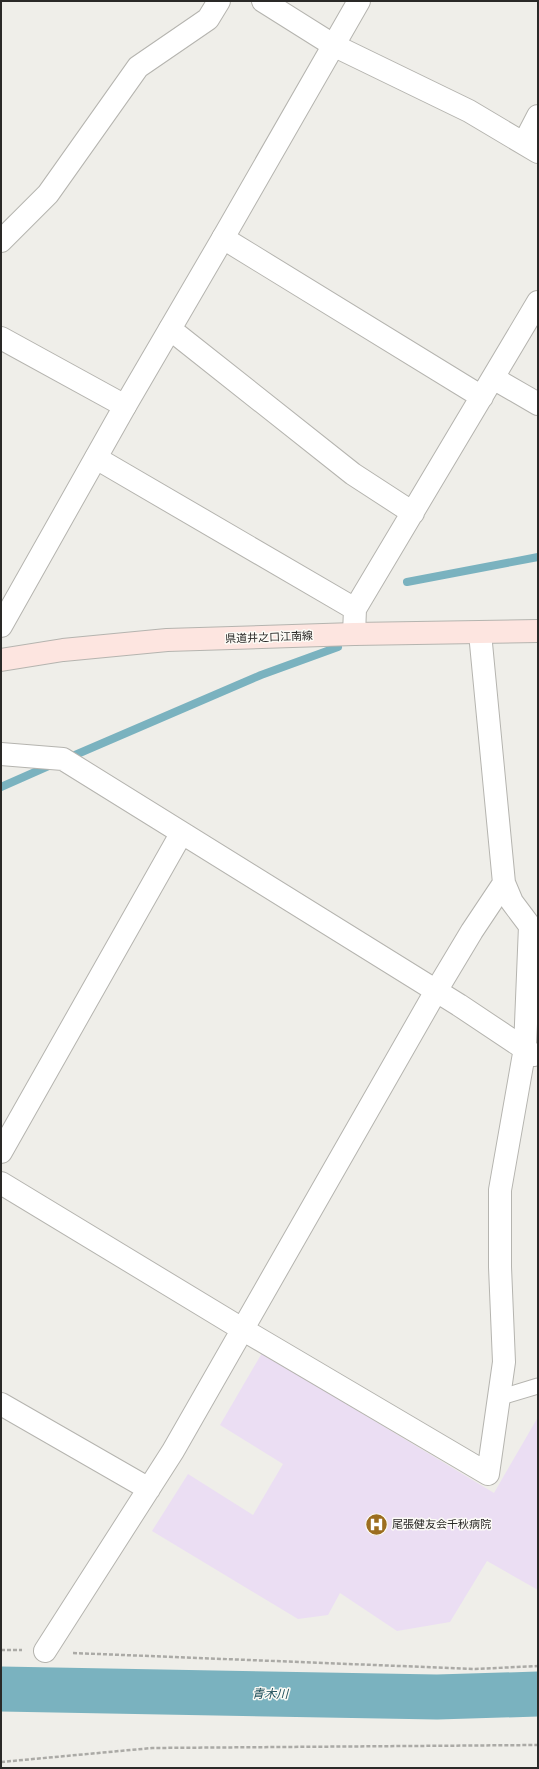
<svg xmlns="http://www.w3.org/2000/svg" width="539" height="1769" font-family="'Space Grotesk','Noto Sans JP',sans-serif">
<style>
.medical{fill:#ebdef3}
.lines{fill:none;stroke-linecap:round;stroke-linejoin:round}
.stream{stroke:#7ab2bf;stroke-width:8}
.river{stroke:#7ab2bf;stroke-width:45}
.service-casing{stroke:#b5b4af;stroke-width:17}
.minor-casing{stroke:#b5b4af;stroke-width:24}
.tertiary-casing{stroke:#b5b4af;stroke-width:24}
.secondary-casing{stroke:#b5b4af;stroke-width:24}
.path{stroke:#abaaa6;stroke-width:2.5;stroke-dasharray:4 2;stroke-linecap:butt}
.service{stroke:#fff;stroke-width:15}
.minor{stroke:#fff;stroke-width:22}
.tertiary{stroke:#fff;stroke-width:22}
.secondary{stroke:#fde5e0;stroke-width:22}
.labels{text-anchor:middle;stroke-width:3;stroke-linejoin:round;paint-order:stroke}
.street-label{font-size:11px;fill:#2a2927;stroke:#fcfbf6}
.poi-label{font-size:11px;fill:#2a2927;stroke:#fcfbf6;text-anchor:start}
.water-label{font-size:12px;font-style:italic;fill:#20505b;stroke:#fcfbf6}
</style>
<rect width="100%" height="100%" fill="#efeee9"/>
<path class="medical" d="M262 1353 494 1493 538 1417V1590L487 1561 450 1622 397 1631 340 1593 328 1615 298 1619 152 1531 188 1474 253 1515 283 1464 220 1425Z"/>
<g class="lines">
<path class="stream" d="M407 582 538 557
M68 758 261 675 338 647
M1 787 53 764"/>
<path class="river" d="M1 1689 437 1697 538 1694"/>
<defs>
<path id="service" d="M498 1398 538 1386"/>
<path id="minor" d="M263 1 333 45 469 111 538 152
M524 143 538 116
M223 238 482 397
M1 241 48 194 138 67 208 19 219 1
M170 329 353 474 413 513
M1 338 125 406
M493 378 538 404
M96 458 355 609
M354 634 355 609 538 302
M1 754 63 759 459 1005 534 1055
M1 1152 181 834
M1 1183 242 1329 488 1474 504 1362 500 1267V1190L525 1048 530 926 512 902 504 883 480 633
M1 1404 149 1489
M45 1651 173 1451 436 991 472 931 504 883"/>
<path id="tertiary" d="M1 626 125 406 223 238 359 1"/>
<path id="secondary" d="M1 660 63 650 167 640 354 634 538 631"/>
</defs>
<use href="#service" class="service-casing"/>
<use href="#minor" class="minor-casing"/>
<use href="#tertiary" class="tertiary-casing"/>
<use href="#secondary" class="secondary-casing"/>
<path class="path" d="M1 1650H22
M73 1653 475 1669 538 1666
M1 1762 152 1748 538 1745"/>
<use href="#service" class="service"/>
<use href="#minor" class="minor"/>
<use href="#tertiary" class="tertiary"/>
<use href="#secondary" class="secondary"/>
</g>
<defs>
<symbol id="hospital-disc" viewBox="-11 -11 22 22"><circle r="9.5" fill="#9c6e1f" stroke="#fcfbf6"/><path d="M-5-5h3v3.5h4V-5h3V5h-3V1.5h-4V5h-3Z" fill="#fff"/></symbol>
</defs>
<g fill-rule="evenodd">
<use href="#hospital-disc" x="364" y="1512" width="25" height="25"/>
</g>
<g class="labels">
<g class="street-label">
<text transform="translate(269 637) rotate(-2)" y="4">県道井之口江南線</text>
</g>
<g class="poi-label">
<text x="392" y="1528">尾張健友会千秋病院</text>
</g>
<g class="water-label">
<text transform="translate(270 1694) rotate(1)" y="4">青木川</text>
</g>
</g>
<rect width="539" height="1769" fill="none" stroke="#2a2927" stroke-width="4"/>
</svg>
